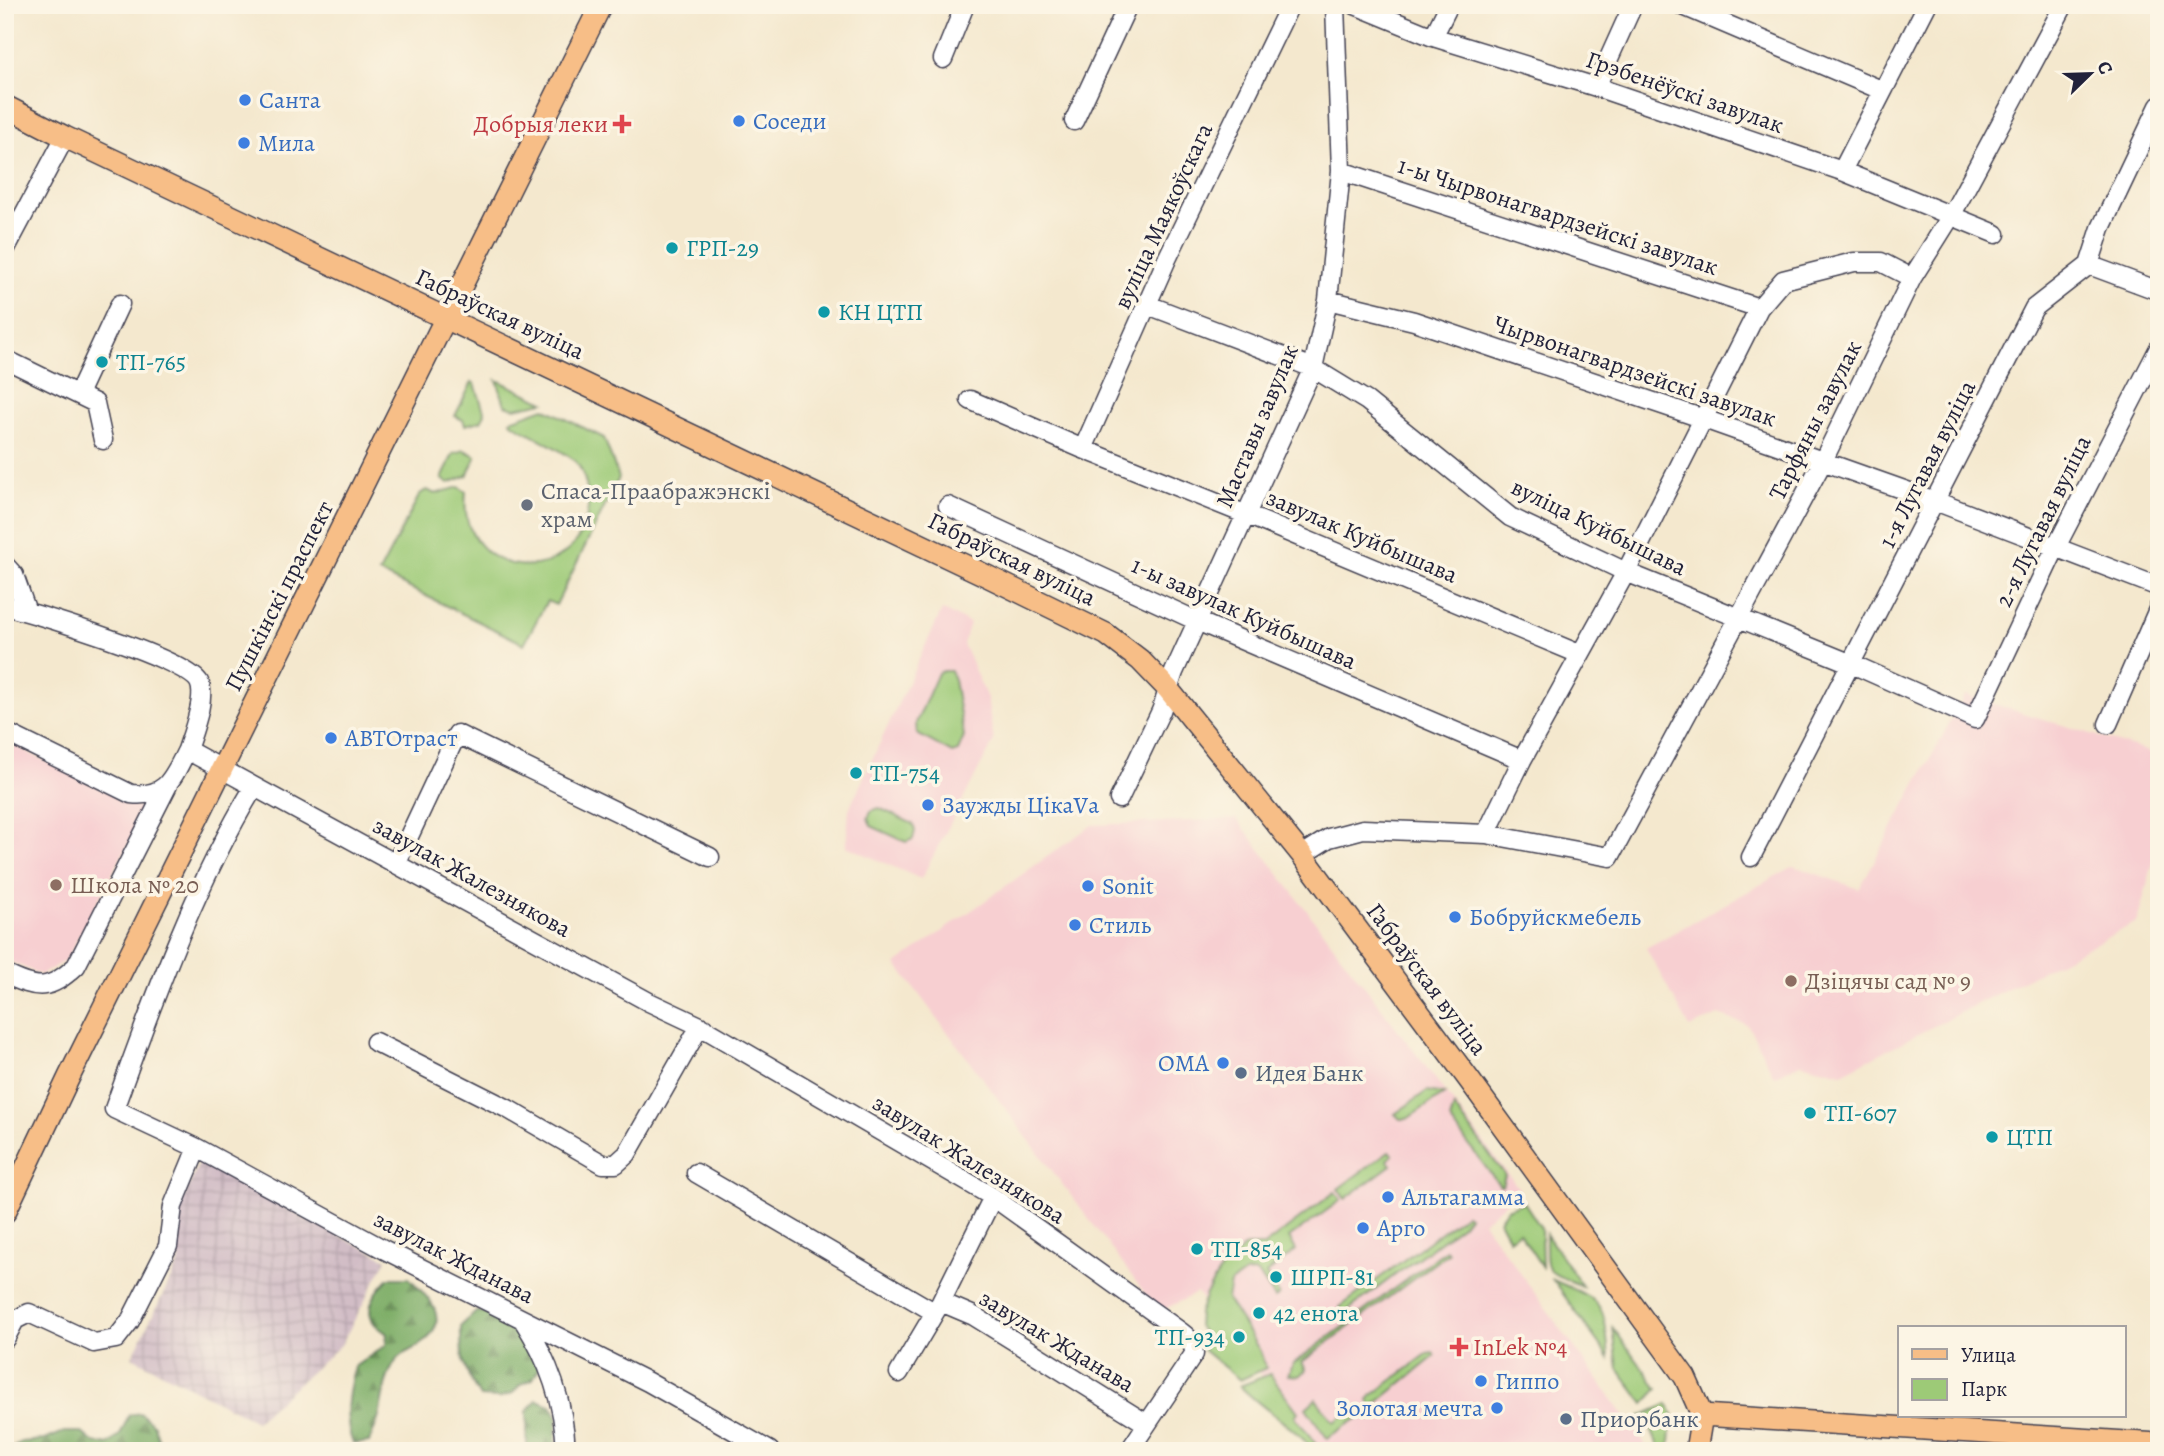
<svg xmlns="http://www.w3.org/2000/svg" width="2164" height="1456" font-family="Alegreya,serif">
<style>
.built{fill:#f7cfd1}
.industrial{fill:url(#industrial-grid)}
.green{fill:#9dca77;stroke:#607659;stroke-width:2}
.forest{fill:url(#forest-firs);stroke:#506852;stroke-width:2}
.lines{fill:none;stroke-linecap:round;stroke-linejoin:round}
.minor-casing{stroke:#424051;stroke-width:21}
.major-casing{stroke:#424051;stroke-width:24}
.minor{stroke:#fff;stroke-width:18}
.major{stroke:#f7be87;stroke-width:21}
.shop-dot{fill:#3f7fe0;stroke:#fcf5e5;stroke-width:2.5}
.health-dot{fill:#e0444e;stroke:#fcf5e5;stroke-width:2.5}
.culture-dot{fill:#0f9aa8;stroke:#fcf5e5;stroke-width:2.5}
.worship-dot{fill:#6b7280;stroke:#fcf5e5;stroke-width:2.5}
.education-dot{fill:#8d6e63;stroke:#fcf5e5;stroke-width:2.5}
.service-dot{fill:#5c6f8a;stroke:#fcf5e5;stroke-width:2.5}
.labels{text-anchor:middle;stroke-width:7;stroke-linejoin:round;paint-order:stroke}
.street-label{font-size:24px;fill:#22223b;stroke:#fcf5e5}
.shop-label{font-size:24px;fill:#366cbe;stroke:#fcf5e5;text-anchor:start}
.health-label{font-size:24px;fill:#be3a42;stroke:#fcf5e5;text-anchor:end}
.culture-label{font-size:24px;fill:#0d838f;stroke:#fcf5e5;text-anchor:start}
.worship-label{font-size:24px;fill:#5b616d;stroke:#fcf5e5;text-anchor:start}
.education-label{font-size:24px;fill:#785e54;stroke:#fcf5e5;text-anchor:start}
.service-label{font-size:24px;fill:#4e5e75;stroke:#fcf5e5;text-anchor:start}
</style>
<defs>
<pattern id="industrial-grid" width="8" height="8" patternUnits="userSpaceOnUse" patternTransform="scale(1.75)"><rect width="8" height="8" fill="#d2bdc6"/><path d="M0 4h8M4 0v8" fill="none" stroke="#b4a2ab"/></pattern>
<pattern id="forest-firs" width="22" height="20" patternUnits="userSpaceOnUse" patternTransform="scale(1.75)"><rect width="22" height="20" fill="#7eae68"/><path d="M5 1l3.5 6h-7zM16 11l3.5 6h-7z" fill="#678d57"/></pattern>
</defs>
<rect width="100%" height="100%" fill="#fcf5e5"/>
<filter id="ink" filterUnits="userSpaceOnUse"><feTurbulence type="fractalNoise" baseFrequency=".0143" numOctaves="2"/><feDisplacementMap in="SourceGraphic" scale="14" xChannelSelector="R" yChannelSelector="G"/><feConvolveMatrix kernelMatrix="1 2 1 2 8 2 1 2 1" color-interpolation-filters="sRGB"/></filter>
<filter id="wash" filterUnits="userSpaceOnUse"><feTurbulence type="fractalNoise" baseFrequency=".00686" numOctaves="4" result="noise"/><feDisplacementMap in="SourceGraphic" scale="28" xChannelSelector="R" yChannelSelector="G"/><feGaussianBlur stdDeviation="1.57" result="paint"/><feColorMatrix in="noise" values="0 0 0 0 0 0 0 0 0 0 0 0 0 0 0 0 0 1.4 0 .05"/><feComposite in="paint" operator="in"/></filter>
<g filter="url(#wash)">
<rect width="100%" height="100%" fill="#f4e8ce"/>
<path class="built" d="M942 610 970 623 963 644 987 698 994 741 921 879 846 846 849 809Z
M1965 695 2159 755V841L2137 922 1842 1073 1801 1063 1774 1076 1748 1025 1718 1015 1690 1028 1646 948 1794 866 1859 889Z
M5 741 146 811 66 960 41 975 5 959Z
M1237 819 1520 1190 1483 1222 1647 1447V1451H1321L1197 1293 1159 1312 896 964 1092 825Z"/>
<path class="industrial" d="M200 1161 303 1218 387 1259 341 1345 256 1421 132 1357 180 1260 177 1256 174 1246 180 1207Z"/>
<path class="green" d="M497 380 544 402 515 408 505 405Z
M472 382 475 384 485 414 481 421 465 425 463 420 455 416Z
M544 408 604 438 619 478 556 605 547 601 524 644 379 573 420 494 427 490 435 494 459 487 466 492C456 583 580 591 588 508 589 493 585 473 576 462 568 453 524 431 512 423L511 420Z
M464 450 476 456 467 476 449 483 442 479 453 454Z
M944 671H951L954 680 964 737 958 751 952 753 917 734 916 723 938 673Z
M879 808 913 824 915 831 913 839 906 842 871 826 868 818 871 811Z
M1427 1091 1444 1094 1407 1119H1400L1395 1114Z
M1454 1107 1505 1175 1502 1186H1500L1450 1120Z
M1389 1151 1393 1155 1387 1160 1391 1165 1345 1199 1338 1189Z
M1335 1192 1341 1200 1289 1238 1296 1250 1266 1274 1279 1295 1275 1298 1260 1276 1254 1272 1245 1273 1230 1284 1227 1299 1260 1351 1266 1368 1240 1380 1202 1349 1209 1342 1198 1326 1199 1313 1206 1294 1224 1264 1246 1246H1264Z
M1524 1202 1541 1228 1542 1267 1519 1232 1509 1239 1499 1220 1507 1209Z
M1466 1214 1469 1216 1462 1225 1347 1311 1340 1312V1307Z
M1546 1234 1582 1286C1543 1269 1546 1276 1546 1234Z
M1446 1250 1448 1253 1302 1362 1306 1370 1299 1376 1288 1375 1293 1364Z
M1553 1280C1605 1302 1604 1302 1609 1358Z
M1613 1328 1658 1389 1644 1404 1618 1369Z
M1433 1353 1435 1356 1372 1407 1368 1400 1371 1396 1427 1354Z
M1270 1374 1298 1412 1295 1416 1321 1451H1314C1293 1425 1263 1410 1240 1386Z
M1316 1399 1334 1422 1351 1410H1355L1361 1416 1327 1438 1306 1408Z
M1668 1404 1673 1414 1669 1451H1660L1651 1429 1641 1416Z"/>
<path class="forest" d="M389 1278H409C426 1295 452 1318 425 1341 416 1349 401 1352 394 1364 384 1380 383 1398 379 1416 377 1425 372 1433 369 1442L353 1444C343 1417 348 1394 354 1367L386 1345 387 1334C384 1331 377 1327 374 1323 363 1307 378 1289 389 1278Z
M477 1311 501 1318 535 1353 540 1366 533 1379 520 1385 513 1393 499 1398 480 1397C464 1371 460 1356 461 1326Z
M537 1400 551 1405 558 1418 554 1451H527V1411Z
M140 1413 154 1425 162 1451H9L21 1442 44 1440 64 1432H81L93 1442 108 1445 120 1435 129 1415Z"/>
</g>
<g filter="url(#ink)">
<g class="lines">
<defs>
<path id="minor" d="M1355 5 1433 37 1596 87 1842 171 1996 234
M1681 5 1881 90
M1433 37 1449 5
M943 59 965 5
M1596 87 1633 5
M1074 121 1128 5
M1341 171 1759 308
M1842 171 1927 5
M5 250 65 137
M2089 265 2159 291
M1328 300 1414 321 1704 419 1935 501 2159 587
M1148 305 1313 368 1367 401 1510 517 1626 572 1852 664 1975 719 2056 547 2159 348
M5 359 95 403 103 440
M78 394 120 304
M970 400 1083 449 1247 515 1579 654
M1083 449 1167 259 1290 5
M948 506 1197 621 1522 760
M5 565 14 575 27 612
M5 606C36 614 187 659 199 682 207 697 192 734 187 750L649 1002 700 1026 993 1197 1177 1329C1187 1336 1194 1341 1194 1354L1129 1451
M2108 724 2159 607
M5 732 131 794C167 798 173 777 187 750
M254 787C193 888 154 999 114 1109L197 1148 385 1250 648 1382 770 1451
M1119 799 1161 711 1174 672 1313 368 1328 300 1341 171 1335 5
M1486 834 1522 760 1626 572 1759 308 1783 280 1854 262H1881L1912 278
M1302 855 1329 838 1363 829 1486 834 1610 857 1822 463 1912 278 1951 216 2064 5
M1751 857 2034 308 2089 265 2101 228 2159 106
M396 864 457 734 710 857
M5 974C38 990 49 991 76 966L168 785
M375 1042 508 1109 603 1164H616L627 1154 700 1026
M696 1173 934 1312
M941 1302 974 1316 1147 1424
M523 1320C549 1361 564 1402 566 1451
M5 1339 15 1320 29 1313 94 1343 116 1339 130 1321 168 1246 173 1206 197 1148
M899 1373 941 1302 993 1197"/>
<path id="major" d="M5 106 65 137 987 576 1106 634 1140 660 1168 689 1302 855 1470 1081 1685 1377 1702 1415
M5 1212 69 1077 601 5
M1696 1451 1702 1415 2159 1444"/>
</defs>
<use href="#minor" class="minor-casing"/>
<use href="#major" class="major-casing"/>
<use href="#minor" class="minor"/>
<use href="#major" class="major"/>
</g>
</g>
<g class="shop-dot">
<circle cx="245" cy="100" r="7"/>
<circle cx="739" cy="121" r="7"/>
<circle cx="244" cy="143" r="7"/>
<circle cx="331" cy="738" r="7"/>
<circle cx="928" cy="805" r="7"/>
<circle cx="1088" cy="886" r="7"/>
<circle cx="1455" cy="917" r="7"/>
<circle cx="1075" cy="925" r="7"/>
<circle cx="1223" cy="1063" r="7"/>
<circle cx="1388" cy="1197" r="7"/>
<circle cx="1363" cy="1228" r="7"/>
<circle cx="1481" cy="1381" r="7"/>
<circle cx="1497" cy="1408" r="7"/>
</g>
<g class="health-dot">
<path d="M618.5 113.5h7v7h7v7h-7v7h-7v-7h-7v-7h7z"/>
<path d="M1455.5 1336.5h7v7h7v7h-7v7h-7v-7h-7v-7h7z"/>
</g>
<g class="culture-dot">
<circle cx="672" cy="248" r="7"/>
<circle cx="824" cy="312" r="7"/>
<circle cx="102" cy="362" r="7"/>
<circle cx="856" cy="773" r="7"/>
<circle cx="1810" cy="1113" r="7"/>
<circle cx="1992" cy="1137" r="7"/>
<circle cx="1197" cy="1249" r="7"/>
<circle cx="1276" cy="1277" r="7"/>
<circle cx="1259" cy="1313" r="7"/>
<circle cx="1239" cy="1337" r="7"/>
</g>
<circle class="worship-dot" cx="527" cy="505" r="7"/>
<g class="education-dot">
<circle cx="56" cy="885" r="7"/>
<circle cx="1791" cy="981" r="7"/>
</g>
<g class="service-dot">
<circle cx="1241" cy="1073" r="7"/>
<circle cx="1566" cy="1419" r="7"/>
</g>
<g class="labels">
<g class="street-label">
<text transform="translate(1685 92) rotate(19)" y="8">Грэбенёўскі завулак</text>
<text transform="translate(1163 216) rotate(-65)" y="8">вуліца Маякоўскага</text>
<text transform="translate(1558 216) rotate(18)" y="8">1-ы Чырвонагвардзейскі завулак</text>
<text transform="translate(500 314) rotate(25)" y="8">Габраўская вуліца</text>
<text transform="translate(1635 371) rotate(19)" y="8">Чырвонагвардзейскі завулак</text>
<text transform="translate(1815 420) rotate(-63)" y="8">Тарфяны завулак</text>
<text transform="translate(1257 426) rotate(-67)" y="8">Маставы завулак</text>
<text transform="translate(1927 464) rotate(-63)" y="8">1-я Лугавая вуліца</text>
<text transform="translate(2043 521) rotate(-64)" y="8">2-я Лугавая вуліца</text>
<text transform="translate(1599 527) rotate(26)" y="8">вуліца Куйбышава</text>
<text transform="translate(1362 536) rotate(23)" y="8">завулак Куйбышава</text>
<text transform="translate(1012 559) rotate(26)" y="8">Габраўская вуліца</text>
<text transform="translate(279 596) rotate(-63)" y="8">Пушкінскі праспект</text>
<text transform="translate(1244 613) rotate(24)" y="8">1-ы завулак Куйбышава</text>
<text transform="translate(472 877) rotate(29)" y="8">завулак Жалезнякова</text>
<text transform="translate(1427 979) rotate(53)" y="8">Габраўская вуліца</text>
<text transform="translate(969 1159) rotate(32)" y="8">завулак Жалезнякова</text>
<text transform="translate(454 1257) rotate(27)" y="8">завулак Жданава</text>
<text transform="translate(1057 1341) rotate(31)" y="8">завулак Жданава</text>
</g>
<g class="shop-label">
<text x="259" y="108">Санта</text>
<text x="753" y="129">Соседи</text>
<text x="258" y="151">Мила</text>
<text x="345" y="746">АВТОтраст</text>
<text x="942" y="813">Заужды ЦікаVа</text>
<text x="1102" y="894">Sonit</text>
<text x="1469" y="925">Бобруйскмебель</text>
<text x="1089" y="933">Стиль</text>
<text x="1209" y="1071" text-anchor="end">ОМА</text>
<text x="1402" y="1205">Альтагамма</text>
<text x="1377" y="1236">Арго</text>
<text x="1495" y="1389">Гиппо</text>
<text x="1483" y="1416" text-anchor="end">Золотая мечта</text>
</g>
<g class="health-label">
<text x="608" y="132">Добрыя леки</text>
<text x="1473" y="1355" text-anchor="start">InLek №4</text>
</g>
<g class="culture-label">
<text x="686" y="256">ГРП-29</text>
<text x="838" y="320">КН ЦТП</text>
<text x="116" y="370">ТП-765</text>
<text x="870" y="781">ТП-754</text>
<text x="1824" y="1121">ТП-607</text>
<text x="2006" y="1145">ЦТП</text>
<text x="1211" y="1257">ТП-854</text>
<text x="1290" y="1285">ШРП-81</text>
<text x="1273" y="1321">42 енота</text>
<text x="1225" y="1345" text-anchor="end">ТП-934</text>
</g>
<g class="worship-label">
<text x="541" y="499">Спаса-Праабражэнскі<tspan x="541" dy="28">храм</tspan></text>
</g>
<g class="education-label">
<text x="70" y="893">Школа № 20</text>
<text x="1805" y="989">Дзіцячы сад № 9</text>
</g>
<g class="service-label">
<text x="1255" y="1081">Идея Банк</text>
<text x="1580" y="1427">Приорбанк</text>
</g>
</g>
<rect width="2164" height="1456" fill="none" stroke="#fcf5e5" stroke-width="28"/>
<rect x="1898" y="1326" width="228" height="91" fill="#fcf5e5" stroke="#a5a1a1" stroke-width="2"/>
<rect x="1912" y="1349" width="35" height="10" fill="#f7be87" stroke="#a5a1a1" stroke-width="2"/>
<text x="1961" y="1362" font-size="21" fill="#22223b">Улица</text>
<rect x="1912" y="1379" width="35" height="21" fill="#9dca77" stroke="#a5a1a1" stroke-width="2"/>
<text x="1961" y="1396" font-size="21" fill="#22223b">Парк</text>
<g transform="translate(2090 74) rotate(67)" stroke="#fcf5e5" stroke-width="5" paint-order="stroke">
<path d="M0-5L12 26L0 18L-12 26Z" fill="#22223b"/>
<text y="-10" font-size="19" font-weight="bold" text-anchor="middle" fill="#22223b">С</text>
</g>
</svg>
